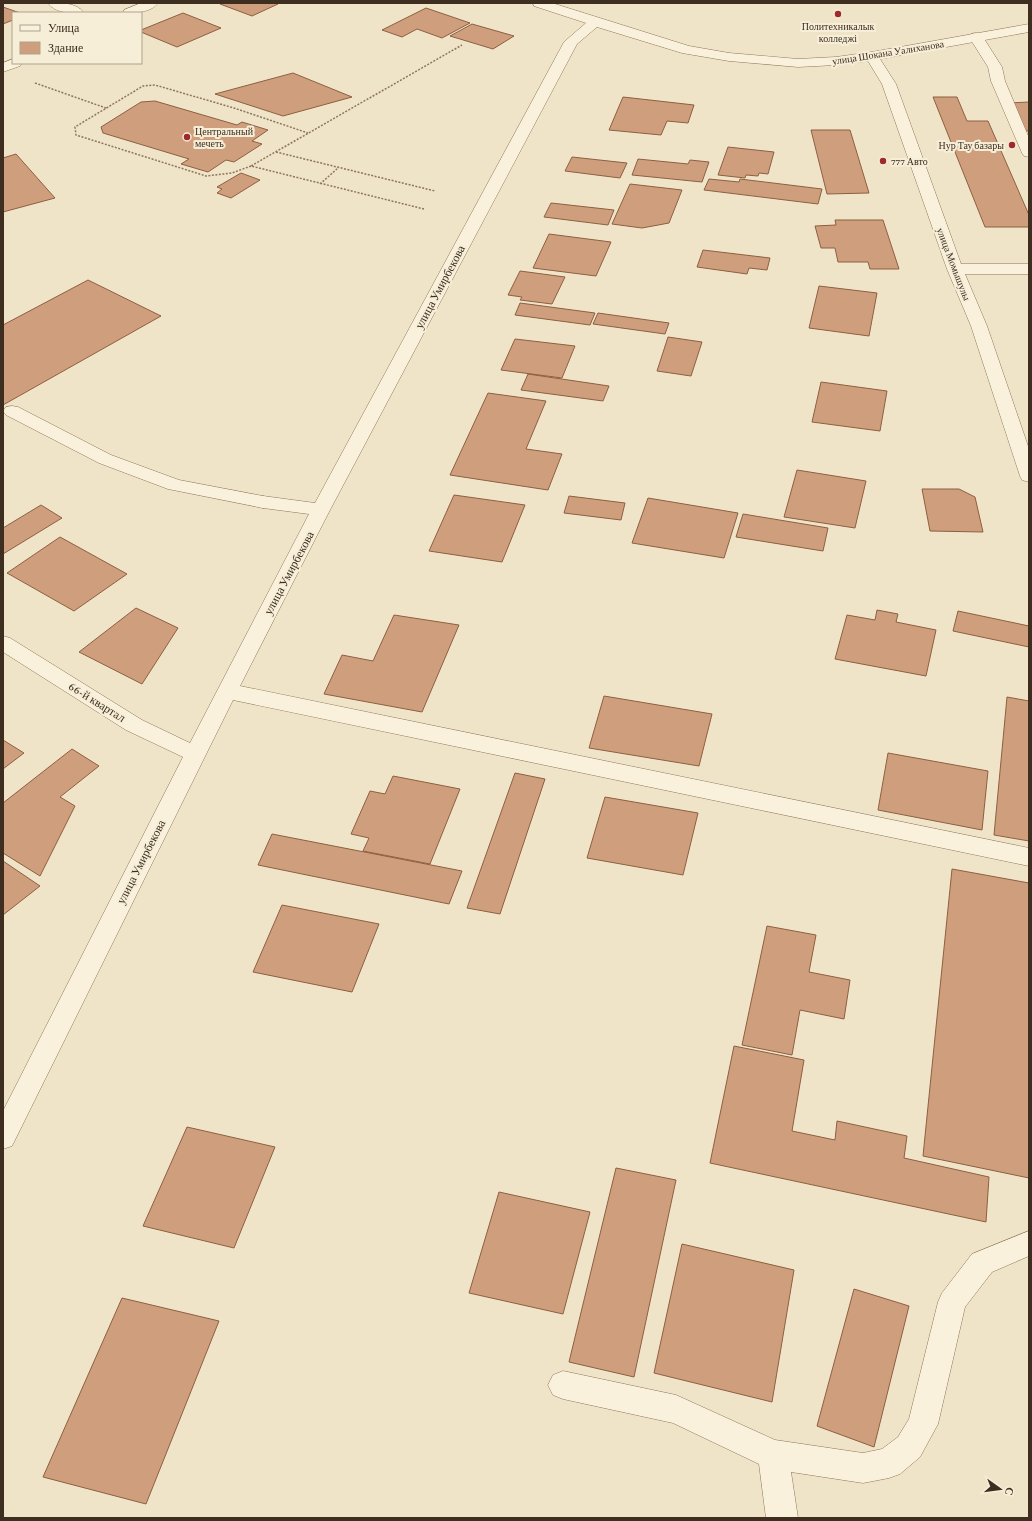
<svg xmlns="http://www.w3.org/2000/svg" width="1032" height="1521" font-family="'Crimson Pro',serif">
<style>
.building{fill:#cf9f7d;stroke:#8d5f41}
.lines{fill:none;stroke-linecap:round;stroke-linejoin:round}
.service-casing{stroke:#8d765c;stroke-width:1}
.minor-casing{stroke:#8d765c;stroke-width:1}
.path{stroke:#8d765c;stroke-width:1.5;stroke-dasharray:2 1.5;stroke-linecap:butt}
.service{fill:#faf1dc;fill-rule:evenodd}
.minor{fill:#faf1dc;fill-rule:evenodd}
.poi-dot{fill:#9e2a2b;stroke:#f7eed8;stroke-width:1.5}
.labels{text-anchor:middle;stroke-width:4;stroke-linejoin:round;paint-order:stroke}
.far-poi-label{font-size:10px;fill:#3d2e20;stroke:#f7eed8;text-anchor:start}
.far-street-label{font-size:10px;fill:#3d2e20;stroke:#f7eed8}
.street-label{font-size:12px;fill:#3d2e20;stroke:#f7eed8}
</style>
<rect width="100%" height="100%" fill="#f0e4c8"/>
<path class="building" d="M222 3H275L278 4 252 16 220 4Z
M3 7 20 13H13V20L3 24Z
M426 8 470 23 442 38 417 29 402 37 382 30Z
M183 13 221 28 177 47 141 32V30Z
M472 24 514 36 493 49 450 36Z
M293 73 352 97 283 116 215 94Z
M623 97 694 105 688 123 667 121 661 135 609 130Z
M933 97H957L967 121H988L1029 215V227H985Z
M155 101 237 125 242 122 268 130 252 141 262 144 234 162 226 160 208 172 181 164 189 159 103 133 101 127 141 102Z
M1029 102V131H1024L1009 103Z
M811 130H850L869 193 827 194Z
M728 147 774 152 768 174 759 173 758 176 746 175 745 178 718 175Z
M16 154 55 198 3 212V158Z
M572 157 627 163 620 178 565 171Z
M638 159 688 164 690 160 709 162 702 182 632 175Z
M241 173 260 180 231 198 217 193 222 189 217 187Z
M709 179 739 182 740 179 822 189 818 204 704 190Z
M630 184 682 190 669 223 642 228 612 224Z
M551 203 614 210 608 225 544 217Z
M835 220H883L899 269H870L868 262H838L835 248H821L815 226 836 225Z
M549 234 611 242 596 276 533 268Z
M703 250 770 258 767 270 749 268 747 274 697 267Z
M520 271 565 277 552 304 520 300 522 297 508 295Z
M88 280 161 316 3 405V325Z
M819 286 877 293 869 336 809 328Z
M520 303 595 313 590 325 515 315Z
M598 313 669 323 665 334 593 324Z
M668 337 702 342 691 376 657 371Z
M515 339 575 346 562 378 501 370Z
M528 374 609 386 603 401 521 390Z
M821 382 887 391 880 431 812 422Z
M488 393 546 401 526 449 562 454 548 490 450 475Z
M797 470 866 481 855 528 784 517Z
M922 489H959L975 497 983 532 930 531Z
M454 495 525 505 502 562 429 551Z
M569 496 625 503 621 520 564 513Z
M648 498 738 513 724 558 632 543Z
M41 505 62 518 3 554V528Z
M743 514 828 528 823 551 736 537Z
M60 537 127 574 74 611 7 573Z
M136 608 178 628 142 684 79 652Z
M877 610 898 614 896 622 936 630 926 676 835 659 847 615 875 620Z
M958 611 1029 626V647L953 631Z
M394 615 459 625 422 712 324 694 342 655 373 661Z
M604 696 712 714 699 766 589 748Z
M1007 697 1029 701V841L994 835Z
M3 740 24 753 3 769Z
M72 749 99 766 60 797 75 806 40 876 3 853V803Z
M888 753 988 771 982 830 878 810Z
M515 773 545 779 500 914 467 908Z
M393 776 460 789 430 864 363 851 369 838 351 834 370 791 385 794Z
M605 797 698 813 683 875 587 858Z
M272 834 462 871 449 904 258 865Z
M3 861 40 886 3 915Z
M952 869 1029 883V1178L923 1156Z
M282 905 379 924 352 992 253 972Z
M767 926 816 935 809 972 850 980 844 1019 800 1010 792 1055 742 1045Z
M734 1046 804 1060 792 1131 835 1140 837 1121 907 1136 904 1158 989 1177 986 1222 710 1163Z
M187 1127 275 1147 234 1248 143 1226Z
M616 1168 676 1180 634 1377 569 1362Z
M499 1192 590 1212 563 1314 469 1293Z
M682 1244 794 1270 772 1402 654 1373Z
M854 1289 909 1306 874 1447 817 1426Z
M122 1298 219 1321 146 1504 43 1477Z"/>
<g class="lines">
<defs>
<path id="service" d="M976 33 981 34 1002 67 1005 81 1029 138V157L1024 156 1022 153 991 81 988 67 969 37 971 34Z
M12 406 18 407 111 455 179 480 263 496 270 498 272 502 270 506 263 508 168 489 99 463 6 415 3 411 6 407Z"/>
<path id="minor" d="M48 3C59 3 77 2 84 13 73 13 55 14 48 3Z
M141 3H158C151 13 134 13 123 13L124 10Z
M533 3H552L689 46 729 53 798 59 836 57 872 52 1029 24V32L880 59 896 84 961 264H1029V274H965L987 326 1029 449V482L1022 480 1020 476 971 326 947 269 882 84 868 61 836 65 798 67 729 61 682 53 597 27 577 44 330 510 240 686 1029 848V866L233 700 12 1146 3 1149V1111L183 757 126 730 3 652V636L10 638 142 720 190 743 309 514 263 508 256 506 254 502 256 498 263 496 315 503 564 42 586 23 534 6Z
M13 59V63H22L20 66 3 72V63Z
M1029 1231V1256L992 1272 965 1307 938 1424 920 1457 900 1474 889 1478 863 1483 791 1472 798 1518H766L759 1464 673 1423 563 1399 553 1395 548 1385 553 1375 563 1371 676 1395 775 1440 863 1453 882 1449 898 1437 909 1419 938 1302 942 1293 972 1254Z"/>
</defs>
<use href="#service" class="service-casing"/>
<use href="#minor" class="minor-casing"/>
<path class="path" d="M35 83 106 108
M276 152 435 191
M251 166 232 173 206 176 76 135 75 127 143 86 155 85 234 108 308 133
M320 184 338 168
M424 209 251 166 462 45"/>
<use href="#service" class="service"/>
<use href="#minor" class="minor"/>
</g>
<g class="poi-dot">
<circle cx="838" cy="14" r="4"/>
<circle cx="187" cy="137" r="4"/>
<circle cx="1012" cy="145" r="4"/>
<circle cx="883" cy="161" r="4"/>
</g>
<g class="labels">
<g class="far-poi-label">
<text x="838" y="30" text-anchor="middle">Политехникалык<tspan x="838" dy="12">колледжі</tspan></text>
<text x="195" y="135">Центральный<tspan x="195" dy="12">мечеть</tspan></text>
<text x="1004" y="149" text-anchor="end">Нур Тау базары</text>
<text x="891" y="165">777 Авто</text>
</g>
<g class="far-street-label">
<text transform="translate(888 52) rotate(-9)" y="4">улица Шокана Уалиханова</text>
<text transform="translate(954 264) rotate(69)" y="4">улица Момышулы</text>
</g>
<g class="street-label">
<text transform="translate(440 287) rotate(-62)" y="4">улица Умирбекова</text>
<text transform="translate(289 573) rotate(-62)" y="4">улица Умирбекова</text>
<text transform="translate(97 702) rotate(32)" y="4">66-й квартал</text>
<text transform="translate(141 862) rotate(-63)" y="4">улица Умирбекова</text>
</g>
</g>
<rect width="1032" height="1521" fill="none" stroke="#3d2e20" stroke-width="8"/>
<rect x="12" y="12" width="130" height="52" fill="#f7eed8" stroke="#ada18e"/>
<rect x="20" y="25" width="20" height="6" fill="#faf1dc" stroke="#ada18e"/>
<text x="48" y="32" font-size="12" fill="#3d2e20">Улица</text>
<rect x="20" y="42" width="20" height="12" fill="#cf9f7d" stroke="#ada18e"/>
<text x="48" y="52" font-size="12" fill="#3d2e20">Здание</text>
<g transform="translate(1000 1489) rotate(104)" stroke="#f7eed8" stroke-width="3" paint-order="stroke">
<path d="M0-3L7 15L0 10L-7 15Z" fill="#3d2e20"/>
<text y="-6" font-size="11" font-weight="bold" text-anchor="middle" fill="#3d2e20">С</text>
</g>
</svg>
